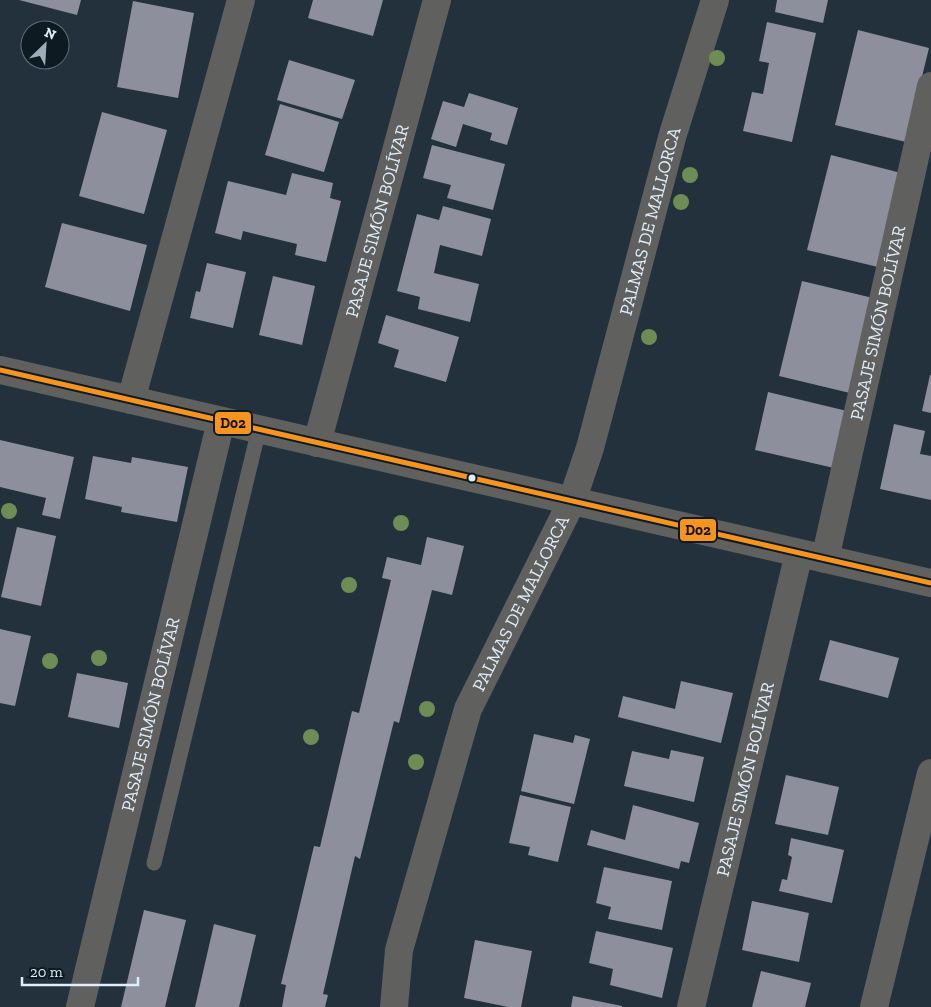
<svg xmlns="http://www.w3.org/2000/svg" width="931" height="1007" font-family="'Zilla Slab',serif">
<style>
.building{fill:#8d8f9d}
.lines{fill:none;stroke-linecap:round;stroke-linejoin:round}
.service{stroke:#60605f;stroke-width:15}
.minor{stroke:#60605f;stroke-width:28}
.tertiary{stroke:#60605f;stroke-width:28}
.bus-1-casing{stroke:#0e1a22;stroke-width:9}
.bus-1{stroke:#f7941d;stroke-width:5}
.tree{fill:#6d8d55}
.bus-dot{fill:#deeefa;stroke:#0e1a22;stroke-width:2}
.labels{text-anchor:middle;stroke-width:5;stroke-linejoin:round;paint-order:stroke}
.street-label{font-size:18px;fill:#deeefa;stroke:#0e1a22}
.line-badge{stroke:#0e1a22;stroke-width:2}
.pale-badge-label{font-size:14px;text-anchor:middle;font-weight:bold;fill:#111}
</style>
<rect width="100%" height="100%" fill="#22313c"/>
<path class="building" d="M19 0H81L77 15Z
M313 0H383L373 36 308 18Z
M777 0H828L823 23 775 12Z
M133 1 194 13 178 98 117 87Z
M767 22 816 33 792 142 743 131 752 92 763 94 769 63 759 61Z
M858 30 929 48 906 142 835 125Z
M289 60 355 80 342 119 277 100Z
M469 93 518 108 507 145 490 140 492 133 463 124 456 147 431 139 443 101 464 107Z
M280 104 339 122 324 172 265 155Z
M102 112 167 130 144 214 79 196Z
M432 145 505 164 493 210 447 198 451 185 423 178Z
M831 155 901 173 878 267 807 250Z
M292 173 333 183 330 198 341 201 326 262 295 255 297 244 243 231 241 240 215 233 228 181 286 195Z
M443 206 491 219 482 256 440 245 434 273 479 284 470 322 418 309 420 297 397 291 417 214 439 220Z
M62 223 147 245 130 311 45 287Z
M207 263 246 272 233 328 190 318 196 291 200 292Z
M273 276 315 286 302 345 259 335Z
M802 281 873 298 850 393 779 376Z
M386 315 459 337 446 382 394 367 399 350 378 343Z
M930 375H931V413L922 411Z
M768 392 847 411 834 468 755 450Z
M894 424 925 431 920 454 931 456V500L880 489Z
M0 440 74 457 60 519 42 515 46 498 0 487Z
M93 456 131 463 132 457 188 467 177 522 121 512 122 507 85 499Z
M17 527 56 536 41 606 1 597Z
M427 537 464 546 452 595 432 590 399 723 394 721 360 859 355 856 323 994 328 995 325 1007H282L286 985 281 984 314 846 320 847 352 711 359 713 391 580 382 578 387 557 421 565Z
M0 629 31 636 15 706 0 703Z
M830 640 899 658 888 698 819 680Z
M77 673 128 683 119 728 68 717Z
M681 681 733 693 721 743 618 717 623 696 675 709Z
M534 734 573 743 575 735 590 739 574 804 521 791Z
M671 750 704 757 694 802 624 786 632 751 669 759Z
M786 775 839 787 828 835 775 824Z
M520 795 571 807 558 862 528 855 530 847 509 843Z
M633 805 699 823 689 863 681 861 679 869 587 845 591 830 625 840Z
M791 838 844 850 832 903 779 891 782 879 787 880 792 857 788 855Z
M604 867 672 881 662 930 608 919 611 907 596 903Z
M752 901 809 913 799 962 742 950Z
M144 910 186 920 165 1007H121Z
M214 924 256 935 239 1007H195Z
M596 931 673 948 662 998 610 985 613 969 589 963Z
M475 940 532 951 521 1007H508L464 998Z
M761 971 811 983 805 1007H752Z
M573 996 622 1006V1007H571Z"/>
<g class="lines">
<path class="service" d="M154 863 259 429"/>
<g class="minor">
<path d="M131 400 241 0"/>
<path id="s1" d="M317 443 437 0"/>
<path id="s2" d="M825 559 931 86"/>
<path id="s3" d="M80 1007 221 421"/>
<path id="s4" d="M691 1007 799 553"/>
<path d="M874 1007 931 773"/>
</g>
<g class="tertiary">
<path d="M0 370 931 583"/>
<path id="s5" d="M394 1007 399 950 468 709 572 501 590 448 673 134 715 0"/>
</g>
<defs>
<path id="bus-1" d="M0 370 931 583"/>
</defs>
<use href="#bus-1" class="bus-1-casing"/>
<use href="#bus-1" class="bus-1"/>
</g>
<g class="tree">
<circle cx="717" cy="58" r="8"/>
<circle cx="690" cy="175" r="8"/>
<circle cx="681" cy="202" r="8"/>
<circle cx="649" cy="337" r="8"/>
<circle cx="9" cy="511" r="8"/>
<circle cx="401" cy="523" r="8"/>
<circle cx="349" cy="585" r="8"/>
<circle cx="99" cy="658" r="8"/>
<circle cx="50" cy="661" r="8"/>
<circle cx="427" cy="709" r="8"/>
<circle cx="311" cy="737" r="8"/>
<circle cx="416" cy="762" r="8"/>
</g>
<circle class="bus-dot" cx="472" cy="478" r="4.5"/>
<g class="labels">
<g class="street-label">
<text dy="6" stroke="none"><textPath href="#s1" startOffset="230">PASAJE SIMÓN BOLÍVAR</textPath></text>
<text dy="6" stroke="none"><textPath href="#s5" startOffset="831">PALMAS DE MALLORCA</textPath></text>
<text dy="6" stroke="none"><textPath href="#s2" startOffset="242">PASAJE SIMÓN BOLÍVAR</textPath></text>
<text dy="6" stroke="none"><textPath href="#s5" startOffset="426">PALMAS DE MALLORCA</textPath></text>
<text dy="6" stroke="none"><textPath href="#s3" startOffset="301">PASAJE SIMÓN BOLÍVAR</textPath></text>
<text dy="6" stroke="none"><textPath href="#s4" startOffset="234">PASAJE SIMÓN BOLÍVAR</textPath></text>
</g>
</g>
<g class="line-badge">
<rect x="214" y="411" width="38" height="24" rx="5" fill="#f7941d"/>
<rect x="679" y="518" width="38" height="24" rx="5" fill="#f7941d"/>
</g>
<g class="pale-badge-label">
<text x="233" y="428">D02</text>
<text x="698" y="535">D02</text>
</g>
<g transform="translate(45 45) rotate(25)"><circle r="24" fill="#0e1a22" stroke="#616f78"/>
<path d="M0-4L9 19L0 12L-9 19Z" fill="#9cacb8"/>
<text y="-8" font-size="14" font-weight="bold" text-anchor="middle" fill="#deeefa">N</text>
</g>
<path d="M22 977v8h116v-8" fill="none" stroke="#deeefa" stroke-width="2.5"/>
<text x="30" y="977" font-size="15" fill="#deeefa" stroke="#0e1a22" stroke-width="4" paint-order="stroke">20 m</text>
</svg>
